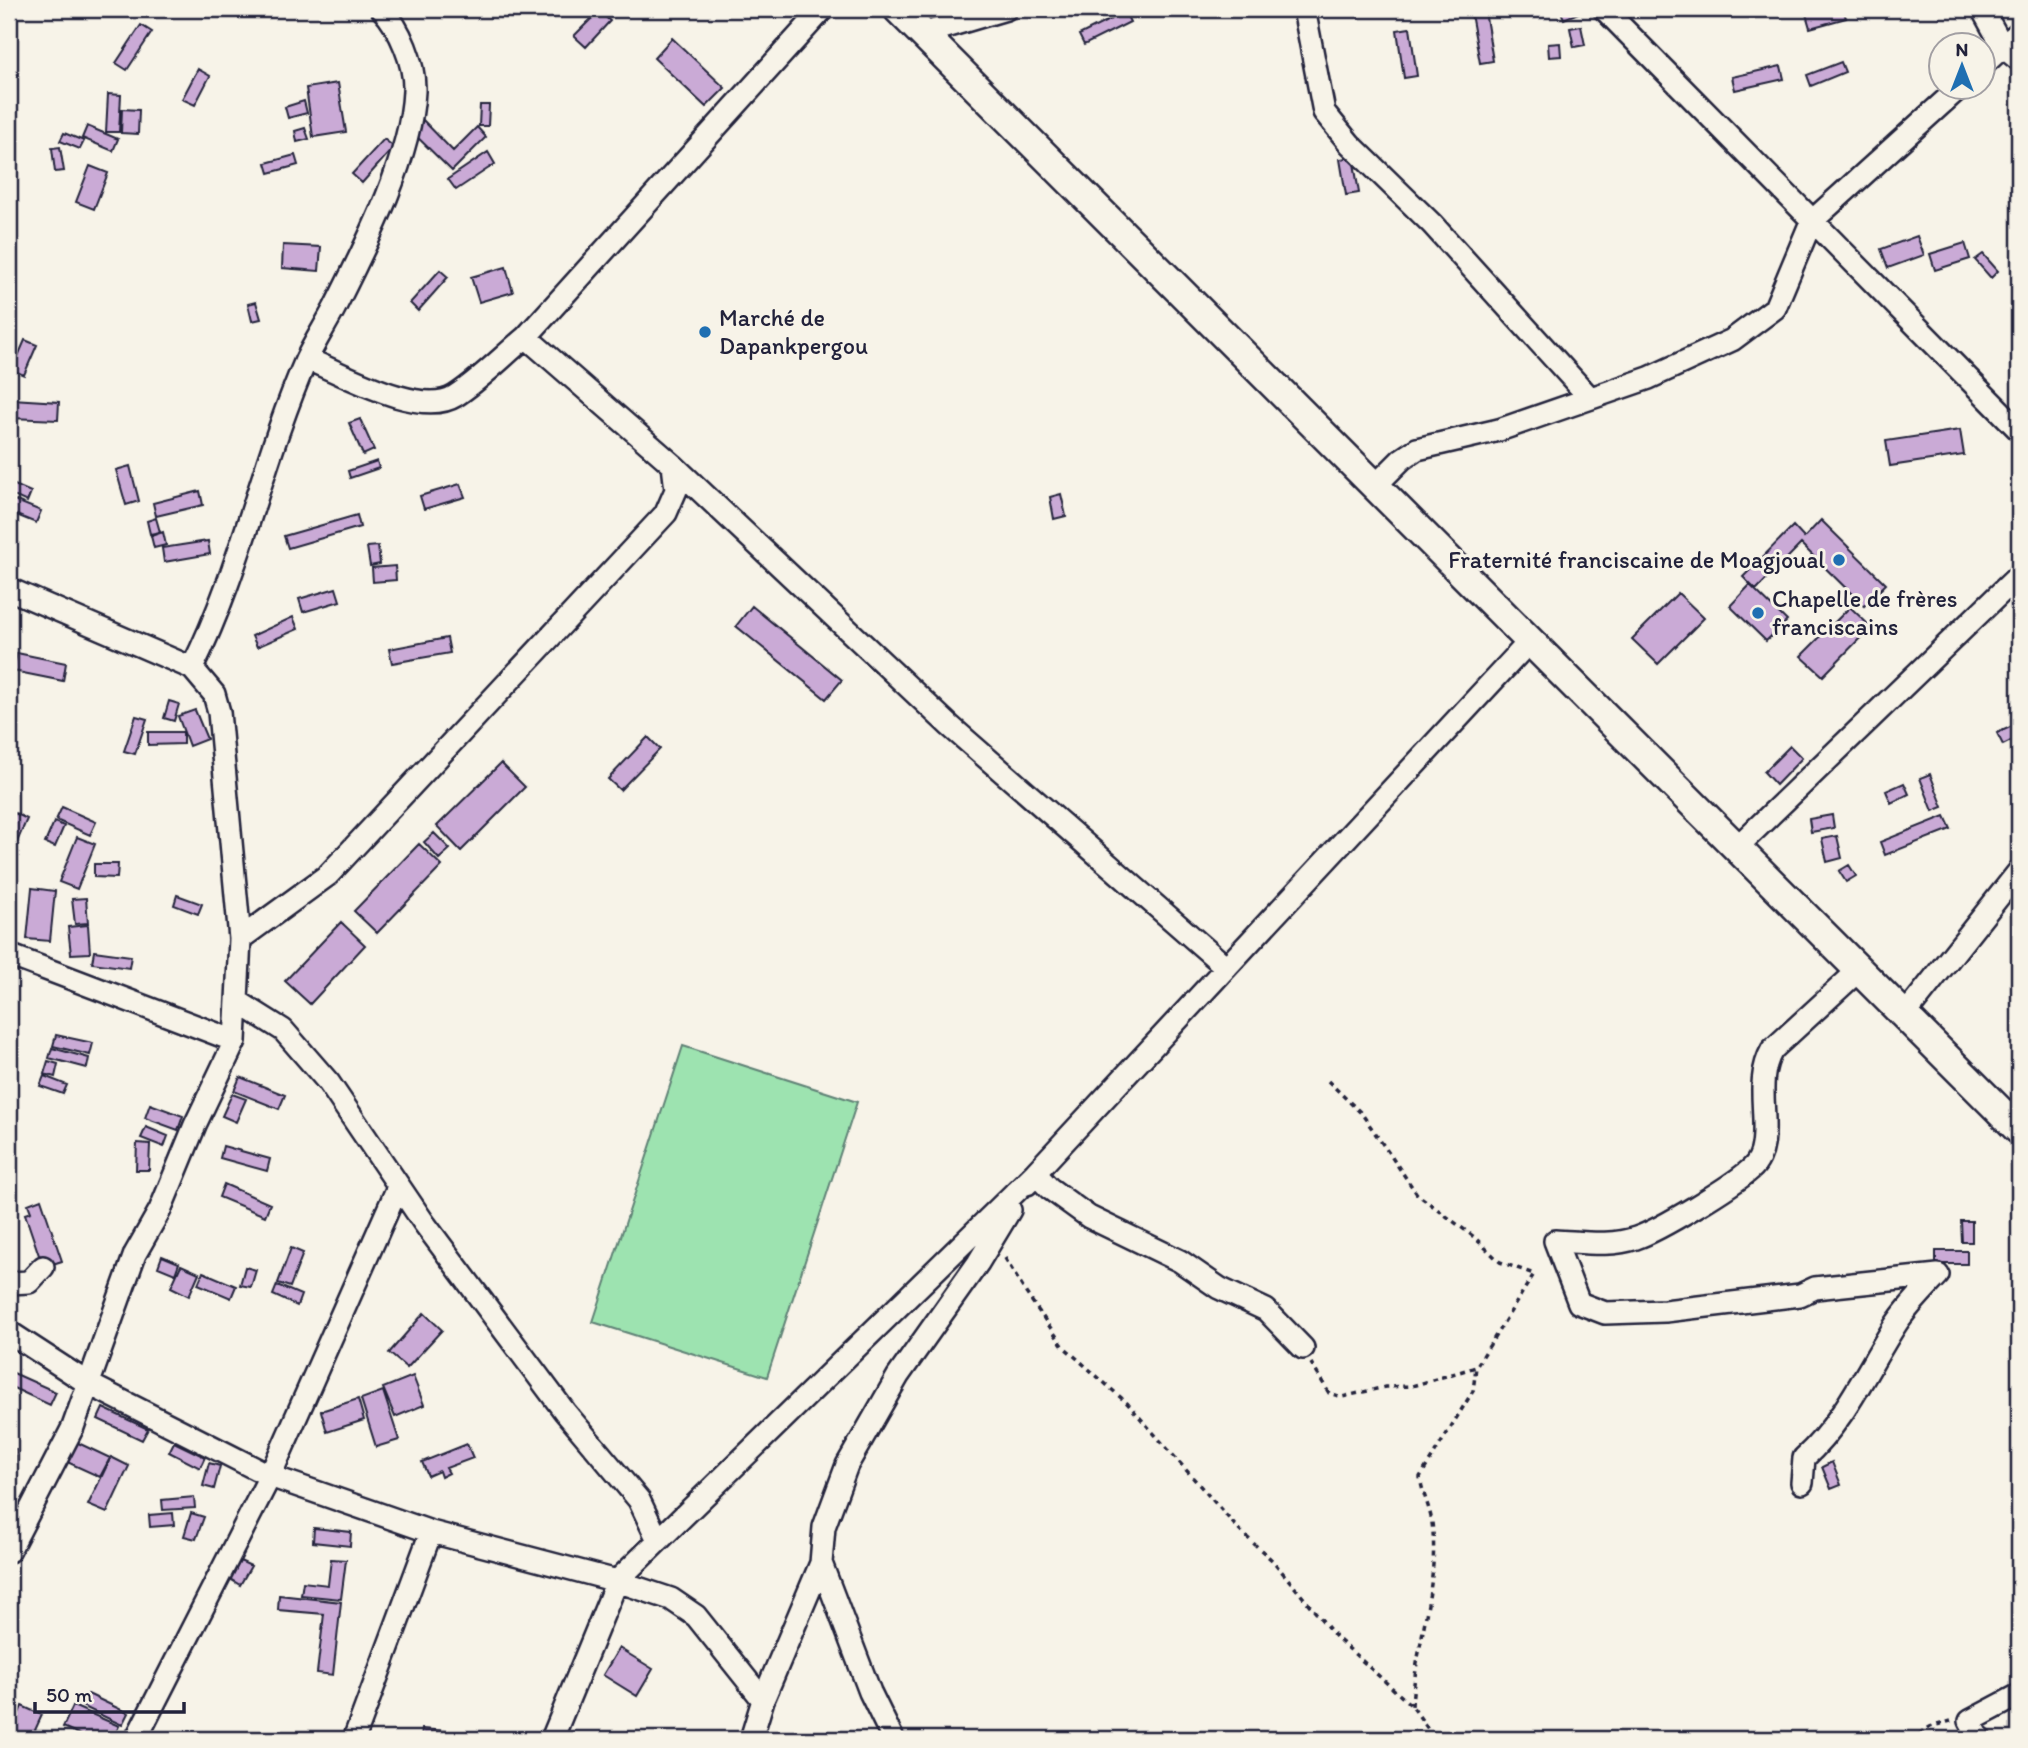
<svg xmlns="http://www.w3.org/2000/svg" width="2028" height="1748" font-family="Itim,sans-serif">
<style>
.green{fill:#9de3b0;stroke:#608276;stroke-width:2}
.building{fill:#caaad6;stroke:#22223b;stroke-width:2}
.lines{fill:none;stroke-linecap:round;stroke-linejoin:round}
.minor-casing{stroke:#22223b;stroke-width:26}
.major-casing{stroke:#22223b;stroke-width:33}
.path{stroke:#22223b;stroke-width:3.5;stroke-dasharray:5 5;stroke-linecap:butt}
.minor{stroke:#f7f3e8;stroke-width:21}
.major{stroke:#f7f3e8;stroke-width:28}
.poi-dot{fill:#1f6fb2;stroke:#f7f3e8;stroke-width:2.5}
.labels{text-anchor:middle;stroke-width:6;stroke-linejoin:round;paint-order:stroke}
.poi-label{font-size:24px;fill:#22223b;stroke:#f7f3e8;text-anchor:start}
</style>
<rect width="100%" height="100%" fill="#f7f3e8"/>
<filter id="ink" filterUnits="userSpaceOnUse"><feTurbulence type="fractalNoise" baseFrequency=".0143" numOctaves="2"/><feDisplacementMap in="SourceGraphic" scale="14" xChannelSelector="R" yChannelSelector="G"/><feConvolveMatrix kernelMatrix="1 2 1 2 8 2 1 2 1" color-interpolation-filters="sRGB"/></filter>
<g filter="url(#ink)">
<path class="green" d="M683 1046 857 1102 767 1377 593 1322Z"/>
<path class="building" d="M1560 9H1582L1583 11 1564 19Z
M1825 9H1843L1846 18 1810 28 1806 14Z
M599 11 610 21 586 47 574 36Z
M1485 11 1493 61 1480 63 1471 14Z
M1125 12 1130 22 1084 45 1079 35Z
M141 25 152 32 127 70 116 63Z
M1581 26 1585 45 1574 47 1570 28Z
M1410 28 1417 76 1404 78 1397 30Z
M672 38 725 88 706 107 654 58Z
M1560 43 1561 56 1549 57 1548 44Z
M1841 62 1845 72 1811 86 1807 75Z
M1781 66 1784 79 1735 90 1732 77Z
M198 69 210 76 195 105 182 99Z
M338 83 346 132 313 137 306 88Z
M108 94 121 95 119 132H106Z
M304 101 307 113 288 118 285 107Z
M480 105H489L488 126H479Z
M122 109 139 110 138 134 121 133Z
M420 117 453 151 477 127 486 137 452 171 408 128Z
M87 126 118 139 113 151 82 138Z
M305 128 309 139 297 142 295 131Z
M64 133 84 141 80 149 60 141Z
M384 139 394 147 362 183 352 174Z
M60 147 64 171 55 172 52 148Z
M488 152 495 164 456 190 448 179Z
M295 155 298 165 269 173 266 163Z
M1353 157 1359 193 1346 195 1340 159Z
M90 166 108 173 94 209 76 202Z
M1917 236 1924 255 1888 268 1881 249Z
M1965 243 1970 259 1935 270 1930 254Z
M283 245 321 247 319 271 282 268Z
M1983 254 1998 271 1991 278 1975 260Z
M506 267 513 292 479 302 471 277Z
M440 270 448 277 418 311 410 303Z
M256 302 261 319 252 321 248 304Z
M25 340 37 345 24 375 12 370Z
M12 399 59 402 58 420 11 418Z
M360 419 374 450 363 455 349 423Z
M1960 430 1964 455 1890 466 1886 441Z
M377 461 379 468 350 478 348 471Z
M130 466 139 501 126 505 116 470Z
M10 483 31 492 27 502 9 494Z
M460 484 465 497 424 509 420 496Z
M200 491 203 505 156 516 153 503Z
M1061 494 1066 516 1054 519 1050 497Z
M9 498 41 511 36 523 9 512Z
M357 515 360 527 288 548 284 536Z
M156 518 160 532 150 534 147 521Z
M1821 520 1886 584 1864 606 1801 544 1756 590 1743 577 1793 526 1804 538Z
M163 532 166 545 154 548 151 536Z
M208 541 210 554 164 562 162 548Z
M378 546 380 564 370 566 367 547Z
M395 566 396 580 373 582 372 568Z
M1750 585 1787 621 1766 641 1730 606Z
M336 588 340 601 303 612 299 599Z
M1678 593 1704 618 1658 664 1632 639Z
M752 606 842 680 826 699 736 626Z
M1850 607 1871 627 1823 676 1801 656Z
M293 617 298 629 257 647 252 636Z
M447 638 450 653 392 663 389 649Z
M17 653 66 663 63 681 13 671Z
M169 701 179 704 174 721 164 718Z
M195 710 207 739 189 746 178 716Z
M136 716 147 719 135 754 124 751Z
M2019 723V737L2003 745 1997 733Z
M148 732H183V744L148 745Z
M648 737 660 749 620 790 608 779Z
M1790 746 1802 758 1776 785 1764 772Z
M501 763 525 787 461 851 437 826Z
M1930 774 1943 807 1933 811 1920 778Z
M1904 783 1909 794 1891 803 1886 791Z
M62 807 96 822 90 835 56 820Z
M15 813 27 819 9 860V826Z
M1832 815 1834 828 1811 832 1809 819Z
M1945 816 1951 829 1885 855 1880 842Z
M54 822 64 826 55 847 45 843Z
M434 833 450 849 439 859 424 842Z
M1837 836 1842 858 1827 862 1822 839Z
M77 837 95 844 77 889 59 882Z
M419 844 442 866 377 933 354 911Z
M94 864H118L117 878 94 877Z
M1849 865 1856 876 1846 882 1839 871Z
M32 888 55 891 50 941 27 939Z
M177 895 202 904 198 914 174 905Z
M86 898 88 923 75 924 72 899Z
M341 922 365 945 310 1004 285 981Z
M88 925 90 953 71 954 68 927Z
M94 951 131 956 129 968 92 963Z
M56 1035 93 1043 90 1055 53 1046Z
M52 1048 89 1058 87 1068 49 1058Z
M48 1061 58 1064 55 1077 44 1074Z
M44 1076 67 1085 63 1094 40 1086Z
M240 1077 285 1095 279 1109 234 1091Z
M232 1094 246 1099 236 1122 222 1116Z
M150 1104 183 1116 178 1130 145 1118Z
M146 1127 168 1136 164 1147 141 1138Z
M137 1143 150 1144 149 1170H136Z
M223 1146 270 1159 267 1171 220 1158Z
M224 1184 270 1204 265 1216 219 1197Z
M41 1199 62 1261 43 1267 25 1214 31 1212 28 1204Z
M1961 1221H1972V1242H1962Z
M291 1248 303 1253 290 1287 278 1283Z
M1936 1251H1967V1264H1936Z
M162 1256 179 1263 175 1274 158 1267Z
M181 1265 199 1273 189 1296 171 1287Z
M245 1267 256 1270 251 1287 240 1285Z
M203 1272 236 1286 231 1298 198 1284Z
M277 1285 301 1295 297 1306 273 1295Z
M424 1313 442 1330 407 1368 389 1353Z
M9 1371 56 1392 50 1405 9 1386Z
M413 1376 424 1405 395 1417 383 1388Z
M383 1391 399 1440 376 1447 361 1399Z
M358 1399 364 1420 327 1432 321 1411Z
M103 1408 148 1429 142 1440 98 1419Z
M74 1441 110 1458 100 1477 65 1461Z
M174 1442 205 1457 200 1468 169 1452Z
M467 1444 473 1458 446 1468 449 1473 441 1477 439 1471 428 1476 422 1462Z
M9 1449H16V1468H9Z
M111 1457 129 1466 107 1513 88 1505Z
M1832 1462 1841 1485 1831 1489 1822 1467Z
M209 1463 220 1466 214 1489 203 1486Z
M194 1497 195 1508 163 1510 162 1500Z
M173 1513 174 1525 150 1527 149 1515Z
M191 1513 204 1517 196 1539 184 1536Z
M314 1528 351 1532 350 1546 313 1542Z
M331 1559 346 1560 341 1599 301 1595 303 1582 328 1585Z
M240 1561 251 1566 240 1585 230 1579Z
M279 1595 341 1602 333 1675 317 1673 324 1614 278 1610Z
M619 1648 653 1669 637 1696 603 1675Z
M88 1694 128 1713 122 1725 82 1706Z
M9 1700 19 1705 12 1723 9 1722Z
M22 1706 42 1715 31 1739H9Z
M73 1706 119 1726 113 1739H90L63 1727Z
M422 1729 457 1732 456 1739H421Z"/>
<g class="lines">
<defs>
<path id="minor" d="M1304 9 1324 112 1350 144 1432 224 1590 398
M1604 9 2019 430
M1982 9 2003 47 2019 60
M925 33 1006 9
M1982 66 2019 32
M526 337 823 9
M673 465 950 726 1226 967
M1375 486 1402 459 1417 449 1499 430 1649 378 1732 340 1775 308 1811 222 1959 88
M9 589 192 668 214 694 219 712 240 939 235 1041 195 1125 160 1210 135 1254 73 1427 9 1551
M192 668C241 570 262 461 306 360 314 343 325 326 334 309 364 249 411 159 414 91 415 64 400 28 382 9
M1736 848 2019 575
M240 939 328 875 666 513 676 490 673 465 526 337C503 356 480 380 455 396 420 418 342 373 307 359
M9 955 235 1041
M1859 970 1772 1050C1755 1080 1768 1113 1763 1145 1762 1153 1758 1163 1751 1169 1732 1186 1660 1230 1636 1238 1611 1247 1581 1242 1555 1241L1579 1303 1605 1313 1665 1311 1800 1295 1815 1288 1938 1275
M237 1001 283 1030 329 1083 424 1223 565 1412 639 1500 658 1540
M1904 1016 2019 871
M1027 1184 1035 1173 1049 1188 1089 1217 1180 1261 1219 1288 1266 1310 1303 1348
M9 1283 29 1282 43 1267
M9 1332 89 1384 270 1476 431 1532 617 1581 671 1599 696 1616 763 1700
M1802 1483 1804 1458C1844 1422 1867 1369 1896 1324 1908 1306 1924 1290 1938 1275
M136 1739 270 1476 398 1187
M354 1739 431 1532
M552 1739 617 1581 1035 1173 1530 641
M751 1739 763 1700 821 1563
M893 1739 870 1692 821 1563 824 1527 847 1465 898 1376 978 1263 1010 1210
M1980 1739 1970 1721 2019 1695"/>
<path id="major" d="M898 9 2019 1130"/>
</defs>
<use href="#minor" class="minor-casing"/>
<use href="#major" class="major-casing"/>
<path class="path" d="M1328 1081 1362 1114 1417 1194 1474 1237 1500 1262 1534 1274 1476 1367 1473 1391 1420 1477C1422 1493 1430 1507 1432 1523 1440 1583 1415 1646 1412 1706
M1005 1258 1026 1293 1064 1347 1127 1403 1240 1531 1273 1561 1336 1637 1412 1706 1435 1739
M1311 1363 1329 1393 1342 1397 1385 1387 1412 1386 1476 1367
M1911 1739 1930 1727 1951 1721"/>
<use href="#minor" class="minor"/>
<use href="#major" class="major"/>
</g>
</g>
<g class="poi-dot">
<circle cx="705" cy="332" r="7"/>
<circle cx="1839" cy="560" r="7"/>
<circle cx="1758" cy="613" r="7"/>
</g>
<g class="labels">
<g class="poi-label">
<text x="719" y="326">Marché de<tspan x="719" dy="28">Dapankpergou</tspan></text>
<text x="1825" y="568" text-anchor="end">Fraternité franciscaine de Moagjoual</text>
<text x="1772" y="607">Chapelle de frères<tspan x="1772" dy="28">franciscains</tspan></text>
</g>
</g>
<rect width="2028" height="1748" fill="none" stroke="#f7f3e8" stroke-width="35"/>
<rect x="18" y="18" width="1993" height="1713" fill="none" stroke="#22223b" stroke-width="2.5" filter="url(#ink)"/>
<g transform="translate(1962 66)"><circle r="33" fill="#f7f3e8" stroke="#a29fa3" stroke-width="2"/>
<path d="M0-5L12 26L0 18L-12 26Z" fill="#1f6fb2"/>
<text y="-10" font-size="19" font-weight="bold" text-anchor="middle" fill="#22223b">N</text>
</g>
<path d="M35 1702v10h149v-10" fill="none" stroke="#22223b" stroke-width="3.5"/>
<text x="46" y="1702" font-size="21" fill="#22223b" stroke="#f7f3e8" stroke-width="5" paint-order="stroke">50 m</text>
</svg>
